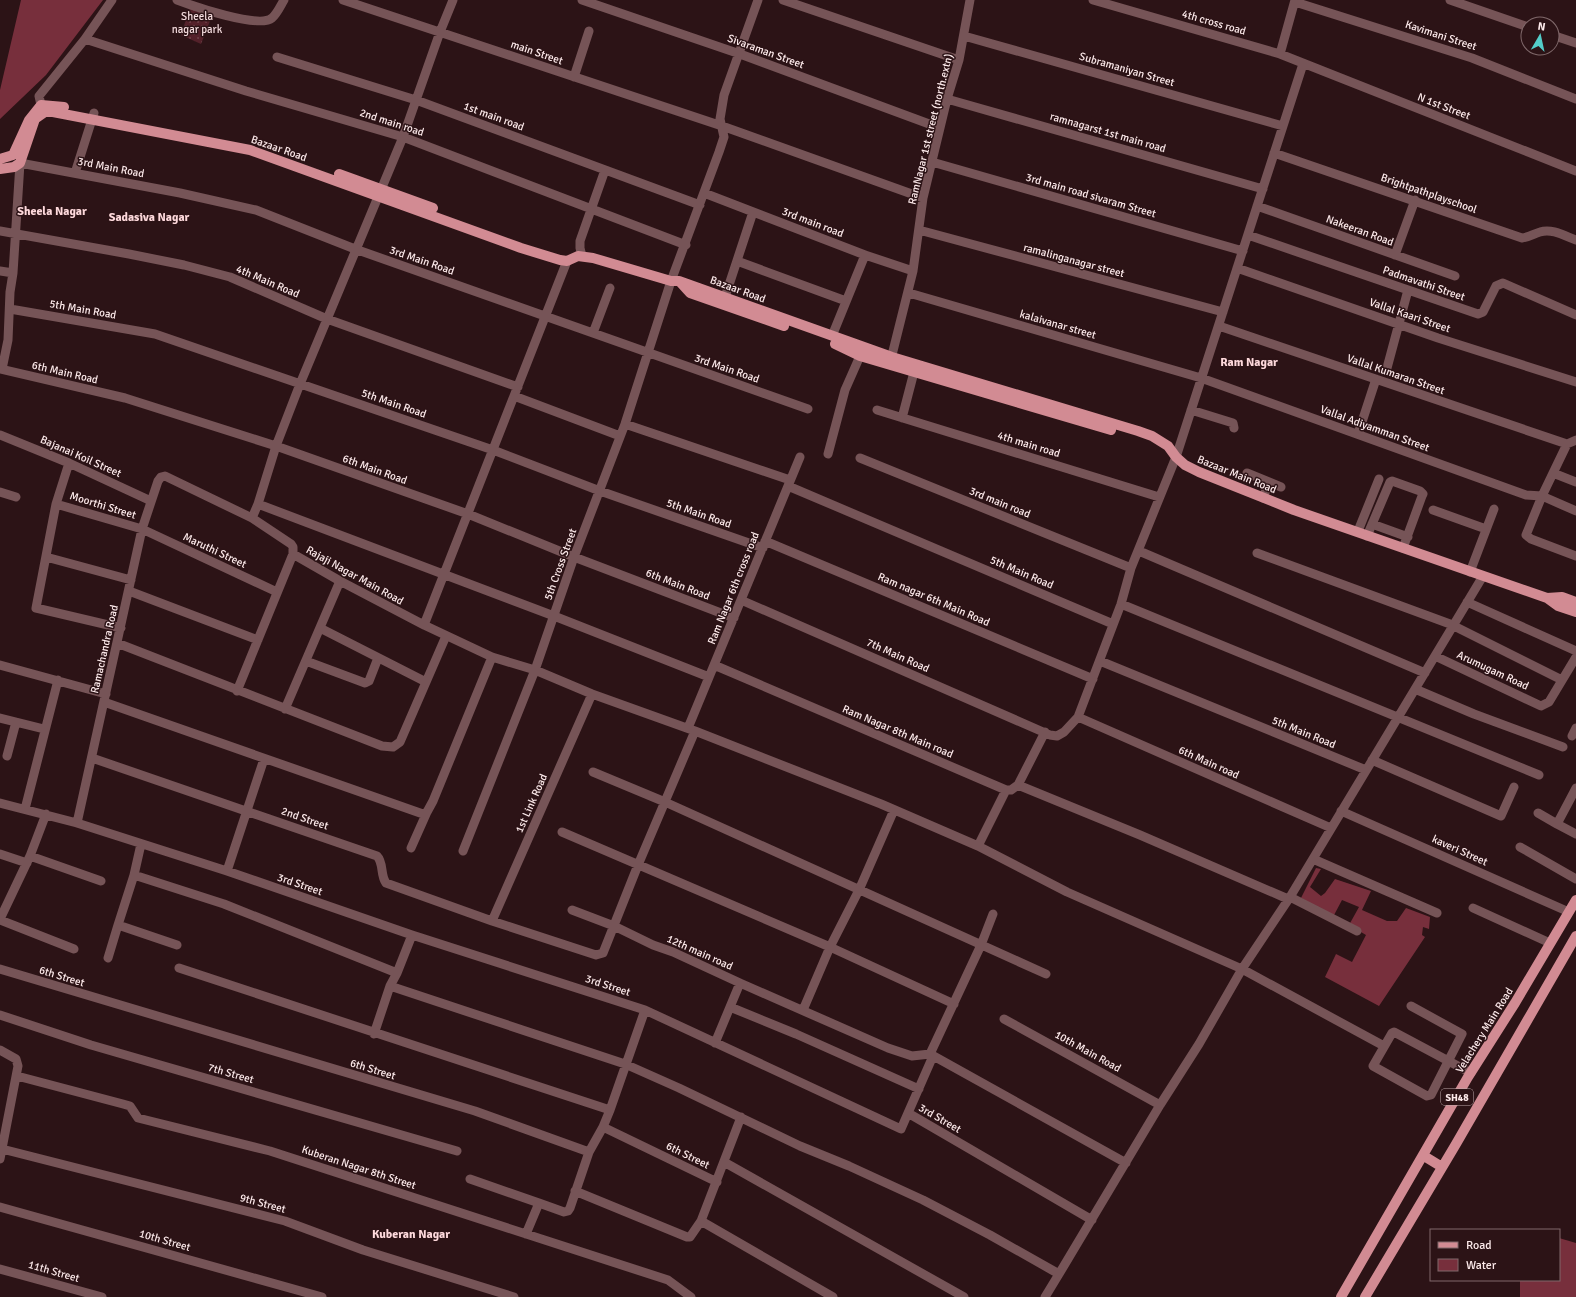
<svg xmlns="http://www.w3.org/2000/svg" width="1576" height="1297" font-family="Signika,sans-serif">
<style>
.park{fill:url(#park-dots)}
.water{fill:#772f3c}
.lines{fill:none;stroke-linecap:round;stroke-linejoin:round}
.minor{stroke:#765457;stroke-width:9}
.major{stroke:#d28b93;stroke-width:10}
.labels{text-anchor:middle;stroke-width:3;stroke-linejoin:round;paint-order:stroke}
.shield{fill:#2c1316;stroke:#beaaab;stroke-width:1}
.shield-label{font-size:10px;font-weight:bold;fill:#fdeaeb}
.park-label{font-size:11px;fill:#f4dcde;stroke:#2c1316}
.street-label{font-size:11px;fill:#fdeaeb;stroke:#2c1316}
.neighbourhood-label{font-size:12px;font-weight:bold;fill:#fed9dc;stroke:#2c1316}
</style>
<defs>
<pattern id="park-dots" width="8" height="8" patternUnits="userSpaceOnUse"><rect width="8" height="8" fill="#54212a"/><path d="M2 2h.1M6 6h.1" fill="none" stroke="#6e4149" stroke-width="1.8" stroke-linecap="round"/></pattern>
</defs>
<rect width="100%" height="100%" fill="#2c1316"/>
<path class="park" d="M190 7 212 16 201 44 181 35Z"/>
<path class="water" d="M21 0H103L46 75 0 119V90Z
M1316 868 1321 869 1310 887 1321 896 1325 893 1335 879 1371 891 1362 910 1387 921H1397L1406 908 1430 917 1429 929 1423 927 1422 935 1425 937 1379 1006 1325 977 1336 954 1352 962 1366 935 1349 925 1359 907 1342 900 1333 917 1301 898Z
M1559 1238 1576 1243V1297H1520V1280H1559Z"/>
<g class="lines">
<path class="minor" d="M177 0C193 6 259 29 272 18 277 14 281 5 284 0
M343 0 722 126 923 198
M582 0 740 54 940 128
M783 0 959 60
M1093 0 1280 54 1576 171
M1450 0 1528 27
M1295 2 1472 58 1576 99
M1552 35 1576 43
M964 36 1283 126
M85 39 246 91 403 137 686 245
M1280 54 1295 0
M277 57 416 100 700 205
M574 77 589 31
M947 99 1263 189
M41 105 39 96 85 39 112 0
M1274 153 1522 238C1530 237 1533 234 1540 232 1552 228 1565 236 1576 240
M932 162 1243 251
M75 173 94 113
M704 193 865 255 913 271
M1257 206 1455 276
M919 230 1223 312
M0 231 129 254 184 265 230 277 327 319 518 387
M1248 235 1478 314 1483 312 1496 286 1503 283 1576 315
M1395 255 1415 200
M582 256 580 248V241L605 170
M737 261 846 301
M1237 268 1438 338 1576 382
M0 271 13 273
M909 293 1201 378 1526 495 1542 496 1576 511
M725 297 753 212
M10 309 155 334 493 450 600 491 763 548
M1219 326 1567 444
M593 333 610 288
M832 336 865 255
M890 363 913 271 923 198 947 99 959 60 970 0
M1387 368 1408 290
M0 369 125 398 276 446 468 514 574 557 734 618
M2 369 8 340 10 292 13 273 20 163 180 193 256 210 355 249 808 409
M514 396 620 436
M877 410 1159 497
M1191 410 1233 423 1234 428
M902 418 914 372
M625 424 790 480
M1358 434 1376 379
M0 435 69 463 151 501
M1576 440 1567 444 1542 496 1526 535 1531 539 1576 556
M828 454 845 390 860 356
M860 458 1131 568
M69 463 56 504 36 608 121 628
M1247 473 1269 482
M1553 473 1576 482
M788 486 1113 624
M0 492 16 497
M1263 498 1269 482 1281 487
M56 504 142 529 277 592
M258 504 554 616 709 677
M1433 510 1486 529
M252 518 258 504 276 446 300 384 403 137 440 32 453 0
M1372 524 1408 537
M1358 531 1379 479
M1367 536 1390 482 1392 481 1420 491 1423 494 1422 496 1403 548
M765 541 1093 679
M1139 551 1425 673
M1257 553 1450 624 1562 680
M46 557 131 580
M1470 572 1494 509
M129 591 258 640
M741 600 1050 735 1057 736 1064 732 1078 717 1121 604 1131 568 1176 457 1303 64
M1467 602 1576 651
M1121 604 1539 775
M424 625 567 261
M320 628 426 682
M117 643 382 746 393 747 400 742 446 636
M1435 656 1541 706 1549 702 1576 657
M306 661 365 683 369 681 378 658
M1100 661 1366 770
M0 665 106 694
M714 665 1006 790H1011L1018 785 1045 732
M1415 689 1474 714 1563 747
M237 691 293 554
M104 702 423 814 427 812 433 801 492 657
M285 709 340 581
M1078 717 1331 828
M0 718 44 729
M688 728 800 457
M695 731 881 804 978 846
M1572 736 1576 728
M7 756 16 722
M1372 760 1501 816 1514 787
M593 772 665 802 1046 974
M1018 785 1140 835 1288 899
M1576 788 1557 824 1576 834
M1006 790 978 846 1067 892 1242 969 1384 1046
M0 803 77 823 227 871 412 935 645 1010 901 1129 908 1113 1092 1220
M25 809 58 680
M1341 811 1569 912
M1538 813 1557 824
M77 823 142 529 158 481 161 477 165 476 252 518 291 544 293 547V554L340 581 424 625 492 657 535 670 592 694 695 731 638 865 603 953 596 955 492 921 386 883C380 875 384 863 377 856L92 758
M562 832 830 947 954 1004
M141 844 134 875 118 925 177 945
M1520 847 1576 879
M411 848 427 812
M463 851 535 670 574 557 625 424 671 281 719 152 724 137 720 119 724 95 758 0
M0 854 27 863
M30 856 101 881
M1313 859 1437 913
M227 871 264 759
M134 875 224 904 397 973
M1290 897 1357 931
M1473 908 1550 943
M572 910 614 926 653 945 673 952 740 983 715 1043
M0 919 30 856 46 814
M0 920 74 949
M492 921 592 694
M108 958 118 925
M179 968 610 1110 603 1127
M0 969 475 1111 589 1152 603 1127 717 1182
M740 983 888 1048 912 1056 930 1054 1126 1163
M390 986 625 1064 679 1088 800 1146 849 1166 923 1200 990 1235 1059 1274 1160 1105 1199 1044 1242 969 1290 897 1483 576
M1411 1006 1462 1034 1431 1095 1427 1096 1373 1066 1392 1033 1394 1032 1471 1073
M730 1007 796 1034 919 1089
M803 1010 830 947 859 890 894 810
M0 1015 91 1045 457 1151
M1004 1019 1160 1105
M374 1034 390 986 397 973 412 935
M0 1050 16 1059 18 1066 0 1159
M930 1054 981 945 993 914
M17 1076 123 1104 130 1106 138 1118 270 1151 668 1280 691 1297
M610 1110 645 1010
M908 1113 933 1056
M2 1149 285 1221 363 1250 514 1297
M724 1162 964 1297
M470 1179 539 1203
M575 1191 687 1237H690L701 1221 741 1117
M0 1207 322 1297
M701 1221 833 1297
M526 1234 539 1203 564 1212 568 1211 570 1208 589 1152
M0 1269 102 1297
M1045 1297 1059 1274"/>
<path class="major" d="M0 159 13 155 29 120 41 105 64 107
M0 169 14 167 20 163 35 119 45 112H53L250 150 521 248 560 260 567 261 578 256 593 258 671 281H679L892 357 1138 431 1152 436 1168 446 1176 457 1185 465 1199 472 1294 510 1547 598 1558 606 1576 612
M339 174 433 208
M680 282 690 293 784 326
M835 344 860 356 1111 430
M1547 598 1562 597 1576 602
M1424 1156 1442 1167
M1341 1297 1468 1077 1515 1003 1576 900
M1365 1297 1456 1144 1576 936"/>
</g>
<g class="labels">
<rect class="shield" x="1441" y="1089" width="32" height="16" rx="3"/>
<g class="shield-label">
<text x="1457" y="1101">SH48</text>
</g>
<g class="park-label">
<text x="197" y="20">Sheela<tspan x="197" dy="13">nagar park</tspan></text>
</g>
<g class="street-label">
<text transform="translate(1214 22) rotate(16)" y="4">4th cross road</text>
<text transform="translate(1441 35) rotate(18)" y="4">Kavimani Street</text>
<text transform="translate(766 51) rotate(20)" y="4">Sivaraman Street</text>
<text transform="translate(537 52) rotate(19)" y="4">main Street</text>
<text transform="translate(1127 69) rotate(16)" y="4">Subramaniyan Street</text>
<text transform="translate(1444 106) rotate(21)" y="4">N 1st Street</text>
<text transform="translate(494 116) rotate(20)" y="4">1st main road</text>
<text transform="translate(392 122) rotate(18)" y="4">2nd main road</text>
<text transform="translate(930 129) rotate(-76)" y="4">RamNagar 1st street (north.extn)</text>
<text transform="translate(1108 132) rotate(16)" y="4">ramnagarst 1st main road</text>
<text transform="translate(279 148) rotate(19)" y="4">Bazaar Road</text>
<text transform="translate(111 167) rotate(11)" y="4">3rd Main Road</text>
<text transform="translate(1429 193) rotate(19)" y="4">Brightpathplayschool</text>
<text transform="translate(1091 195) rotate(16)" y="4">3rd main road sivaram Street</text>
<text transform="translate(813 222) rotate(21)" y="4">3rd main road</text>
<text transform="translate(1360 230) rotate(20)" y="4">Nakeeran Road</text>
<text transform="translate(422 260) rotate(19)" y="4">3rd Main Road</text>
<text transform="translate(1074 260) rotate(15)" y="4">ramalinganagar street</text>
<text transform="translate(268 281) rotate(23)" y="4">4th Main Road</text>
<text transform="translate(1424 283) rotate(19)" y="4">Padmavathi Street</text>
<text transform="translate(738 289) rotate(20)" y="4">Bazaar Road</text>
<text transform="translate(83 309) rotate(10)" y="4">5th Main Road</text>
<text transform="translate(1410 315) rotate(19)" y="4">Vallal Kaari Street</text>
<text transform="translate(1058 324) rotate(16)" y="4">kalaivanar street</text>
<text transform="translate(727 368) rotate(19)" y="4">3rd Main Road</text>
<text transform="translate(65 372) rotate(13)" y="4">6th Main Road</text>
<text transform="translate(1396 374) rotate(19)" y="4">Vallal Kumaran Street</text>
<text transform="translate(394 403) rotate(19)" y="4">5th Main Road</text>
<text transform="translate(1375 428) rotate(20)" y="4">Vallal Adiyamman Street</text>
<text transform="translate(1029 444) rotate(17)" y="4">4th main road</text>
<text transform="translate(81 456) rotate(24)" y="4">Bajanai Koil Street</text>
<text transform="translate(375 469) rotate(20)" y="4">6th Main Road</text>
<text transform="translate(1237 474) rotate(22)" y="4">Bazaar Main Road</text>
<text transform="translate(1000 502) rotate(22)" y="4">3rd main road</text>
<text transform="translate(103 505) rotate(17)" y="4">Moorthi Street</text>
<text transform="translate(699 513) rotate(19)" y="4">5th Main Road</text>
<text transform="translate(215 550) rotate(25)" y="4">Maruthi Street</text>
<text transform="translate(560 564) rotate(-70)" y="4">5th Cross Street</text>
<text transform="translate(1022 572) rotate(23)" y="4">5th Main Road</text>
<text transform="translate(355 575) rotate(29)" y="4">Rajaji Nagar Main Road</text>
<text transform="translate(678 584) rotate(21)" y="4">6th Main Road</text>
<text transform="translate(733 588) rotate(-68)" y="4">Ram Nagar 6th cross road</text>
<text transform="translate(934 599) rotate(23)" y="4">Ram nagar 6th Main Road</text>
<text transform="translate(104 649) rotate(-77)" y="4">Ramachandra Road</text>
<text transform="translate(898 655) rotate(24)" y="4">7th Main Road</text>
<text transform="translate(1493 670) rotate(25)" y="4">Arumugam Road</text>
<text transform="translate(898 731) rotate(23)" y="4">Ram Nagar 8th Main road</text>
<text transform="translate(1304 732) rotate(22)" y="4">5th Main Road</text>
<text transform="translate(1209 762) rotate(24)" y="4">6th Main road</text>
<text transform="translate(531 803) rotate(-66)" y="4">1st Link Road</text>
<text transform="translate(305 818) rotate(19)" y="4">2nd Street</text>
<text transform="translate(1460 850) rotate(24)" y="4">kaveri Street</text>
<text transform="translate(300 884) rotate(19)" y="4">3rd Street</text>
<text transform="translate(700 952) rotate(24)" y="4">12th main road</text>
<text transform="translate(62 976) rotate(17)" y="4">6th Street</text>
<text transform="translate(608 985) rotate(18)" y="4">3rd Street</text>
<text transform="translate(1484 1030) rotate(-58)" y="4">Velachery Main Road</text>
<text transform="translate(1088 1051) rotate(29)" y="4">10th Main Road</text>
<text transform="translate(373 1069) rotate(17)" y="4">6th Street</text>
<text transform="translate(231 1073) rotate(16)" y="4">7th Street</text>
<text transform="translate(940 1118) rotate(30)" y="4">3rd Street</text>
<text transform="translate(688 1155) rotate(26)" y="4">6th Street</text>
<text transform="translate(359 1167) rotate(18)" y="4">Kuberan Nagar 8th Street</text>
<text transform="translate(263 1203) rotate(15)" y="4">9th Street</text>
<text transform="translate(165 1240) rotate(16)" y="4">10th Street</text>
<text transform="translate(54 1271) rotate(16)" y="4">11th Street</text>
</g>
<g class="neighbourhood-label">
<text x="52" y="215">Sheela Nagar</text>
<text x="149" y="221">Sadasiva Nagar</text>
<text x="1249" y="366">Ram Nagar</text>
<text x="411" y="1238">Kuberan Nagar</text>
</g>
</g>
<rect x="1430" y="1229" width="130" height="52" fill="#2c1316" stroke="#80696b"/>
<rect x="1438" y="1242" width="20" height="6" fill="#d28b93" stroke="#80696b"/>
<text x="1466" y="1249" font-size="12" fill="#fdeaeb">Road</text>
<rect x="1438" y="1259" width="20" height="12" fill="#772f3c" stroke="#80696b"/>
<text x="1466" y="1269" font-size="12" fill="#fdeaeb">Water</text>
<g transform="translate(1540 36) rotate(9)"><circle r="19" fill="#2c1316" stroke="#80696b"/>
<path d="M0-3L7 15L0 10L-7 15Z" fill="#53cdc9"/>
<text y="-6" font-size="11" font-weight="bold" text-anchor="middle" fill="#fdeaeb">N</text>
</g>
</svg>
